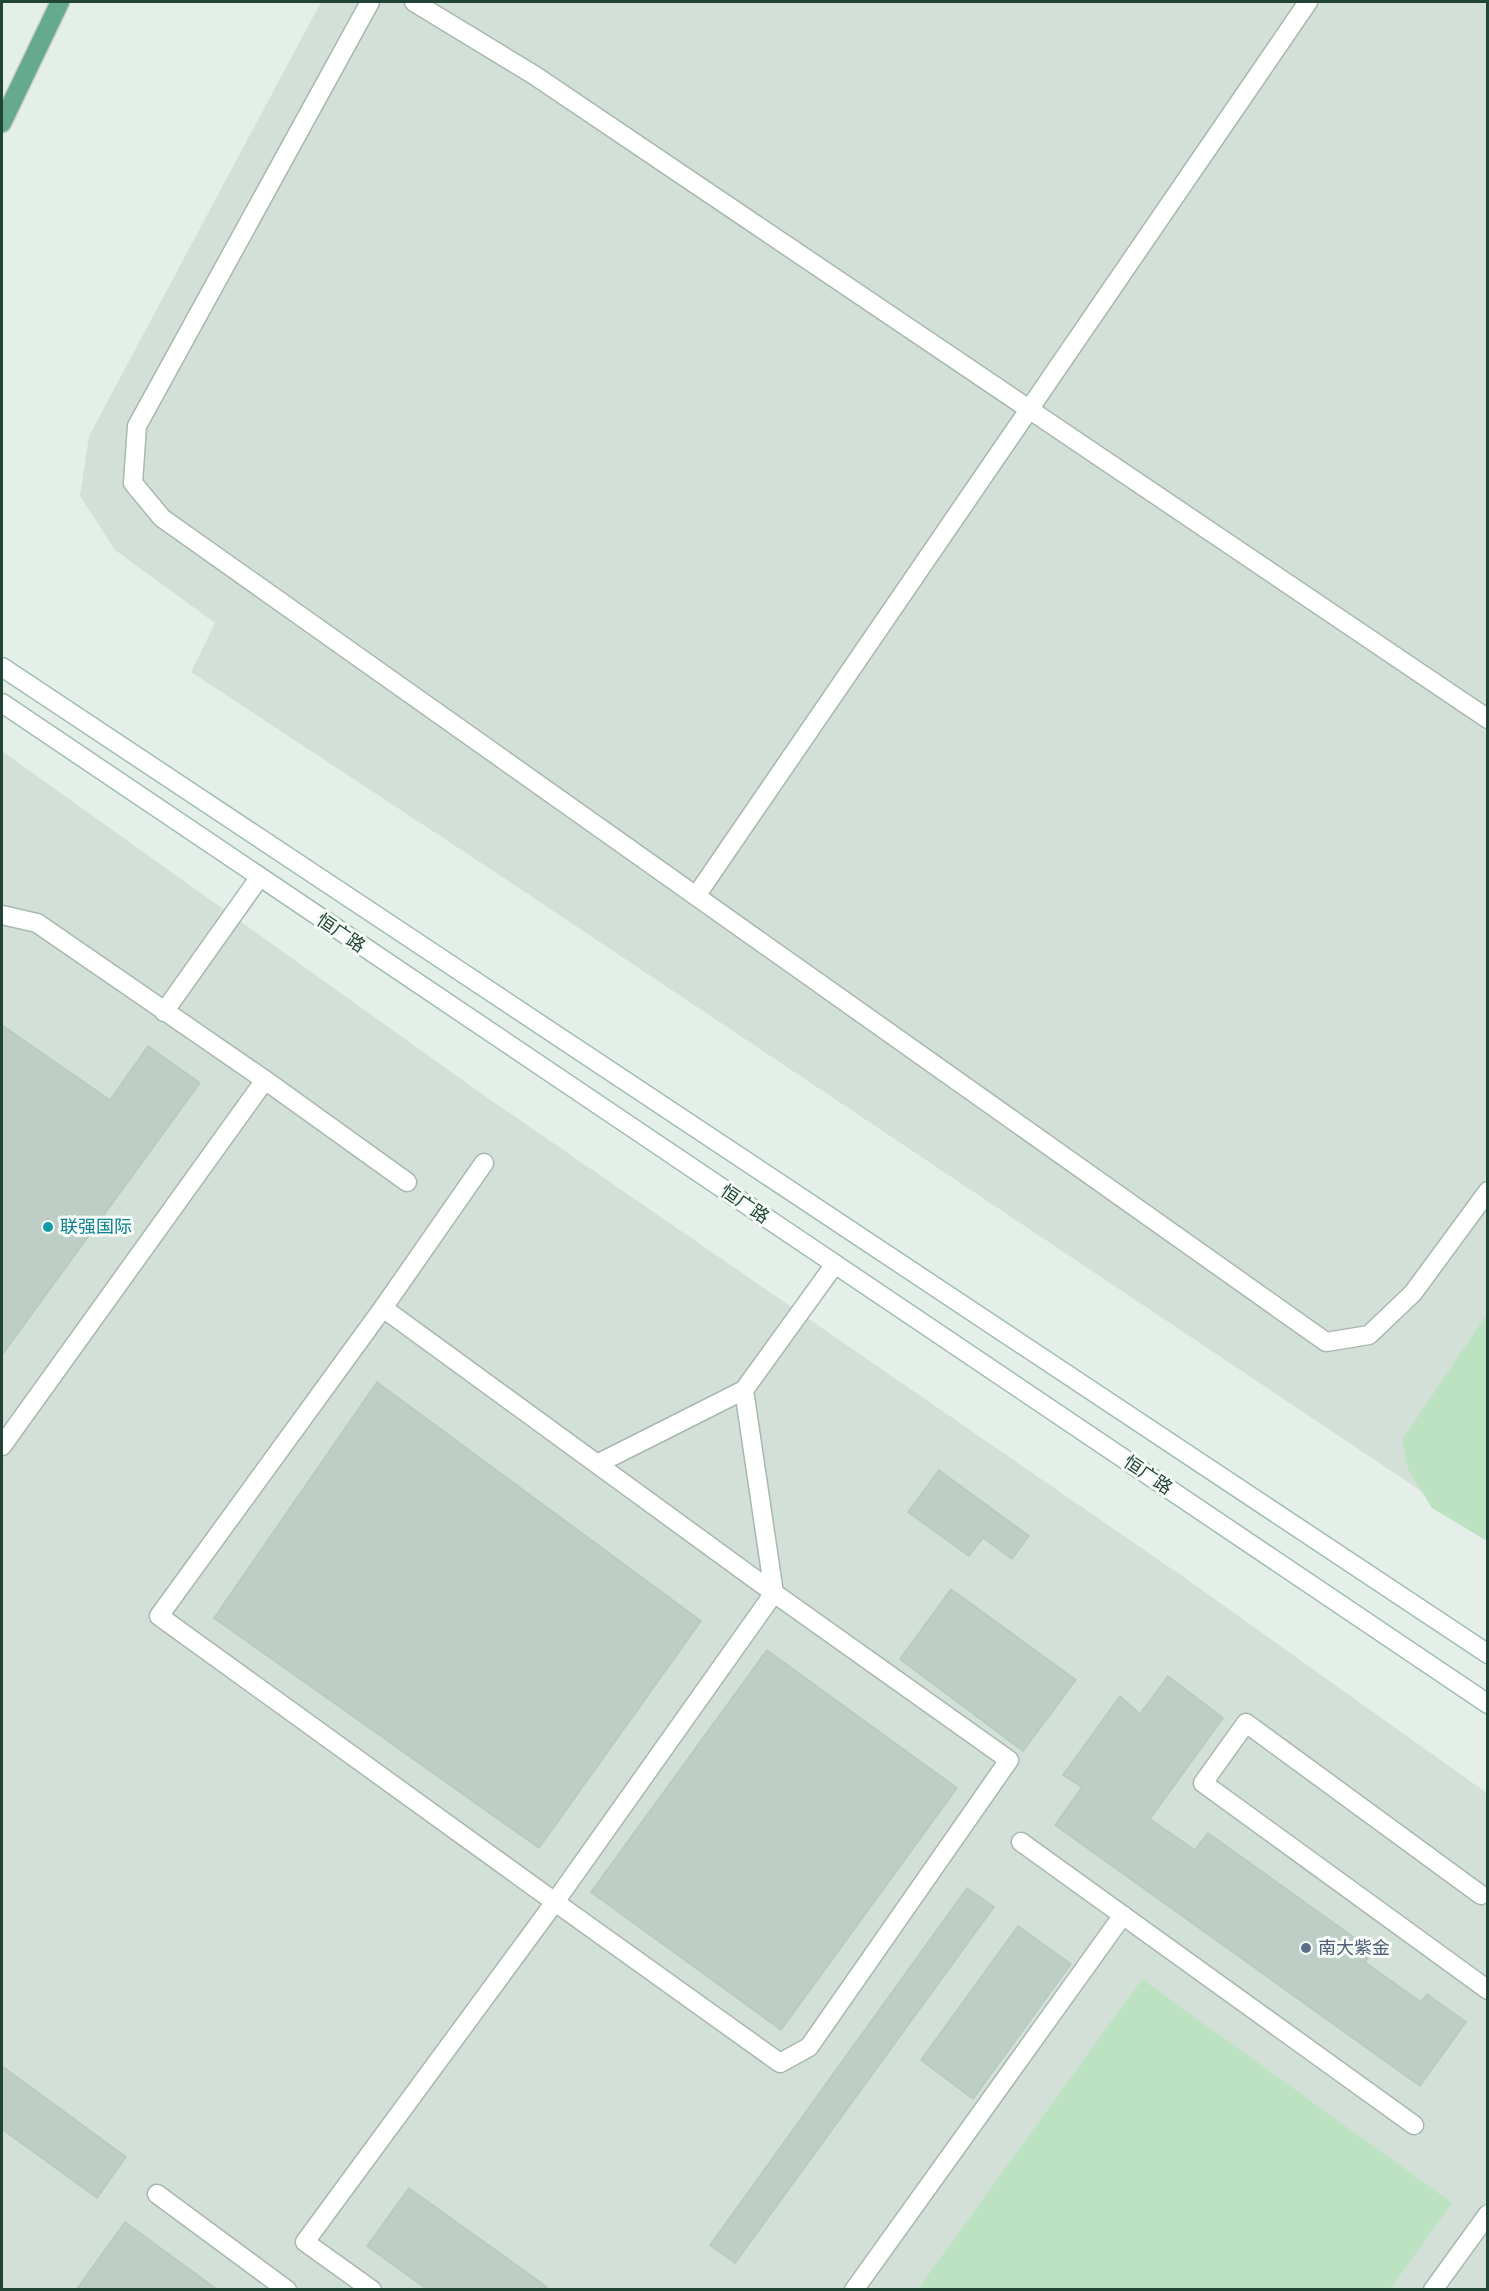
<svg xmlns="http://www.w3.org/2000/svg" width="1489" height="2291" font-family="'Work Sans','Noto Sans SC',sans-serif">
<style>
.built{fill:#d3e0d8}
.green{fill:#bce2c1}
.building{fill:#bccec5;stroke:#b6cabf;stroke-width:1.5}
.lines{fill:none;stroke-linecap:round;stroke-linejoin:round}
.lane-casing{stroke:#a6b8b0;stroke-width:21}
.secondary-casing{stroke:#a2bcb0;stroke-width:21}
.primary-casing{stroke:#c1cbc7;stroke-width:21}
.lane{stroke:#fff;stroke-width:18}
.secondary{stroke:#fff;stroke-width:18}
.primary{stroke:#65a98f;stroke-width:18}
.culture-dot{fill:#0f9aa8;stroke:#f6fbf8;stroke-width:2}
.service-dot{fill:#5c6f8a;stroke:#f6fbf8;stroke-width:2}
.labels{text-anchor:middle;stroke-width:6;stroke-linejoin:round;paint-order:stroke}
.street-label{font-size:18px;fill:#214436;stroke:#f6fbf8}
.culture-label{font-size:18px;fill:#0d838f;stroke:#f6fbf8;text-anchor:start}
.service-label{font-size:18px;fill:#4e5e75;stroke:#f6fbf8;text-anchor:start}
</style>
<rect width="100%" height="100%" fill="#e5efe9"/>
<path class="built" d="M321 2H1487V1535L510 882 191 672 215 623 115 550 80 496 89 436Z
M2 751 485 1096 1182 1576 1487 1793V2289H2Z"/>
<path class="green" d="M1487 1314V1541L1432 1508 1408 1469 1402 1440Z
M1142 1979 1452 2203 1390 2289H918Z"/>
<path class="building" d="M2 1025 110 1100 148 1046 200 1083 2 1355Z
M377 1382 701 1621 539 1848 214 1618Z
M939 1470 1029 1536 1012 1559 983 1538 969 1556 908 1512Z
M951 1589 1076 1680 1023 1751 900 1659Z
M767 1650 957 1788 781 2030 591 1892Z
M1168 1676 1223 1718 1150 1819 1195 1850 1208 1833 1373 1951 1365 1962 1421 2002 1427 1994 1466 2022 1420 2086 1055 1825 1082 1787 1063 1775 1120 1696 1140 1714Z
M967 1888 994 1907 735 2263 710 2245Z
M1018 1926 1071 1964 973 2099 921 2060Z
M2 2066 126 2157 97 2198 2 2129Z
M409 2188 547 2287 546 2290H428L367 2246Z
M125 2222 218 2290H76Z"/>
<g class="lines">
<defs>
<path id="lane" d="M370 2 137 426 133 483 162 518 1326 1342 1369 1335 1413 1293 1488 1191
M414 2 534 75 1488 719
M696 896 1308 2
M2 915 37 923 265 1080 407 1182
M164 1012 259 878
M383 1308 774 1593 1009 1760 809 2047 780 2063 555 1902 774 1593 744 1390
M2 1446 265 1080
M597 1464 744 1390 835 1264
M1021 1842 1414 2125
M1481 1895 1246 1723 1203 1783 1488 1990
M157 2194 287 2290
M372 2290 305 2242 555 1902 159 1616 383 1308 484 1163
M854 2290 1123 1915
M1433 2290 1488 2214"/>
<path id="secondary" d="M2 667 1488 1654
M2 703 1488 1704"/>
<path id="primary" d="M2 123 60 2"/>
</defs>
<use href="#lane" class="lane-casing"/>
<use href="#secondary" class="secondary-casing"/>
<use href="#primary" class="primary-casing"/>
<use href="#lane" class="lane"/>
<use href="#secondary" class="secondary"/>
<use href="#primary" class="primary"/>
</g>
<circle class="culture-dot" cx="48" cy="1227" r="6"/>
<circle class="service-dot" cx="1306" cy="1948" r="6"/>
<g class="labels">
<g class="street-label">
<text transform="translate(341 933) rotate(34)" y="6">恒广路</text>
<text transform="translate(745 1204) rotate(34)" y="6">恒广路</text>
<text transform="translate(1148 1475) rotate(34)" y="6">恒广路</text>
</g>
<g class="culture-label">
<text x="60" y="1233">联强国际</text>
</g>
<g class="service-label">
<text x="1318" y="1954">南大紫金</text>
</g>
</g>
<rect width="1489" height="2291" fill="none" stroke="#214436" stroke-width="6"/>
</svg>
